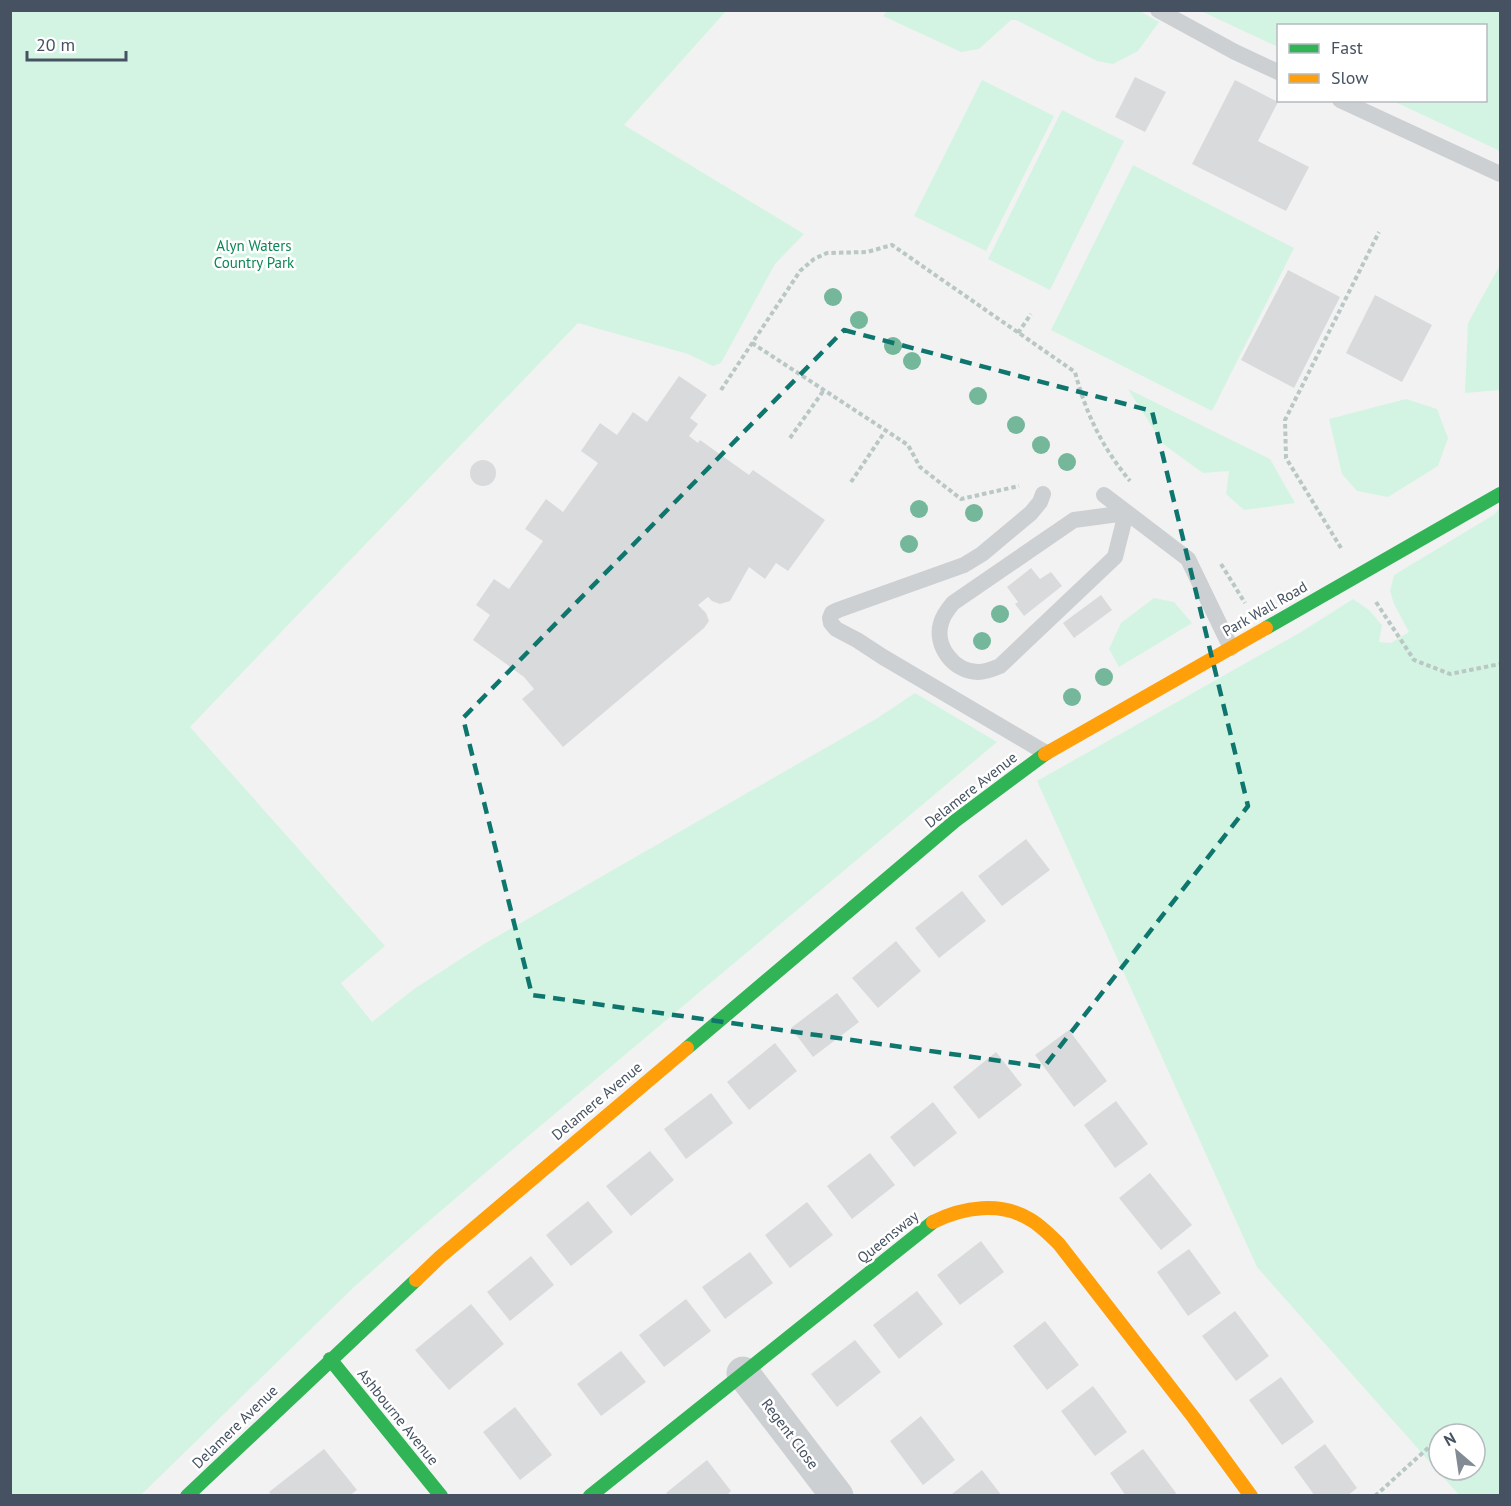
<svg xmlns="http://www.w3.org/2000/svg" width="1511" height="1506" font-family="'PT Sans',sans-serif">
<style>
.green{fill:#d4f4e3;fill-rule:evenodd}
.building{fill:#d9dadc}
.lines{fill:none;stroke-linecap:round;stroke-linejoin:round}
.path{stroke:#b9c8c4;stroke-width:4;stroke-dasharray:4.5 3;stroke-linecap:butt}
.lane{stroke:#cdd0d3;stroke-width:16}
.street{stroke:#cdd0d3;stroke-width:33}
.fast{stroke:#30b455;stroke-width:14}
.slow{stroke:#ff9f0a;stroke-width:14}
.tree{fill:#74b79b}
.marked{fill:none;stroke:#0f766e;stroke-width:4.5;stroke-dasharray:12 8;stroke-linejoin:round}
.labels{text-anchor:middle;stroke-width:5;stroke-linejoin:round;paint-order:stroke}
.park-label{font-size:15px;fill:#0c8754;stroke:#fff}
.street-label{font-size:15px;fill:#465261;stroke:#fff}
</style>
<rect width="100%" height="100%" fill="#f2f2f2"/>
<path class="green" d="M10 11H726L624 125 804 234 775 264 721 363 713 366 688 354 578 323 190 727 385 946 341 983 372 1022 414 989 484 944 876 719 915 693 997 742 526 1138 415 1233 354 1287 141 1495H11Z
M887 11 1138 10 1159 22 1138 51 1113 64 1097 61 1016 20H1011L979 49 961 52 883 16Z
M1201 11H1500V151L1393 101 1486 100V26H1278V47Z
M982 80 1054 116 986 251 914 216Z
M1062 110 1124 141 1050 290 988 259Z
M1133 165 1294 248 1212 411 1051 330Z
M1500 265V390L1465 393 1468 323Z
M1128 389 1270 459 1295 503 1244 510 1226 494 1229 471 1203 473 1163 444Z
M1406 399 1437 409 1448 438 1438 466 1388 497 1357 491 1342 474 1329 419Z
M1500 507V1495H1459L1257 1267 1037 781 1301 632 1353 599 1369 610 1382 625 1379 642 1391 643 1409 632 1394 604 1390 591 1394 575 1495 514ZM1439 1434H1475V1470H1439Z
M1154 598 1174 602 1192 623 1119 667 1109 649 1121 623Z"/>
<path class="building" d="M1135 77 1166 92 1145 132 1115 117Z
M1235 80 1278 102 1258 141 1309 167 1286 211 1192 164Z
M1288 270 1340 297 1294 388 1241 360Z
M1375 295 1432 325 1402 382 1346 353Z
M679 376 707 395 690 418 698 424 689 436 698 443 700 440 749 475 753 470 825 520 788 571 776 563 765 579 749 567 730 601 720 604 712 601 708 597 698 605 706 613 709 621 704 628 563 747 522 699 534 689 524 677 473 640 490 615 476 605 494 579 509 589 543 541 525 529 546 499 563 512 598 463 581 451 600 423 617 435 633 412 647 422Z
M470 473a13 13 0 1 1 26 0a13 13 0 1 1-26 0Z
M1031 568 1040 579 1051 572 1062 586 1024 616 1015 604 1018 602 1007 587Z
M1101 595 1112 610 1074 638 1063 623Z
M1026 839 1050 870 1002 906 978 876Z
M962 891 986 921 939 958 915 928Z
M896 941 921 971 878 1008 852 978Z
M837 993 859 1022 813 1057 791 1028Z
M1069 1030 1107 1081 1074 1107 1035 1055Z
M775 1043 797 1071 749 1110 727 1082Z
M996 1052 1022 1085 979 1119 953 1087Z
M711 1093 733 1123 686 1159 664 1129Z
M1116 1101 1148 1144 1115 1168 1084 1125Z
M933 1102 957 1133 914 1167 890 1137Z
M650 1151 674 1180 631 1216 606 1186Z
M870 1153 895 1185 852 1219 827 1186Z
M1150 1173 1192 1225 1161 1250 1119 1198Z
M588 1201 613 1232 571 1266 546 1235Z
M807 1202 833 1235 790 1268 765 1235Z
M981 1241 1004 1272 960 1305 937 1275Z
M1189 1249 1221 1293 1188 1316 1157 1272Z
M750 1252 773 1283 725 1319 702 1287Z
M531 1256 554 1285 510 1321 487 1292Z
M917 1291 943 1324 899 1359 873 1325Z
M686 1299 711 1331 664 1367 639 1335Z
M471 1304 504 1344 449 1390 415 1350Z
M1235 1311 1269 1356 1236 1381 1202 1336Z
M1045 1321 1079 1365 1047 1390 1013 1346Z
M855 1340 881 1372 837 1407 811 1374Z
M621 1351 646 1382 601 1416 577 1384Z
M1281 1377 1314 1422 1282 1445 1249 1400Z
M1093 1386 1127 1432 1095 1456 1061 1411Z
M515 1407 552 1455 520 1480 483 1432Z
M921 1416 955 1460 923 1485 890 1441Z
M1325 1444 1357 1488 1347 1496H1315L1294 1467Z
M324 1449 357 1490 349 1496H272L269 1492Z
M1143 1449 1176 1493 1173 1496H1126L1110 1473Z
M707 1460 731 1491 726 1496H668L666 1493Z
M982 1470 1002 1496H953L952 1494Z"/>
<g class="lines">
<path class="path" d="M1018 333 1031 314
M752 343 908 445 920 467 961 499 1019 486
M721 390 800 271 814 259 827 253 867 252 892 245 1075 372C1086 414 1102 447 1130 481
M790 438 824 390
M851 482 886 430
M1341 548 1286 458 1285 420 1379 232
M1221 564 1245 603
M1376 602 1414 660 1450 674 1500 664
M1375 1496 1439 1438"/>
<path class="lane" d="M1158 10 1235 52 1278 72
M1340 100 1500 174
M1043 494 1040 502 1031 513 982 554 964 565 838 610 832 613 830 618 831 623 836 629 857 640 883 657 1046 753
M1104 495 1188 559 1231 648
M1126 513 1115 557 1000 666C993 669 986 672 978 672 954 672 934 646 941 623 943 615 948 609 953 603L1074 520Z"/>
<path class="street" d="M743 1373 837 1496"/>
<path class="fast" d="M1266 628 1500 494
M687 1048 955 821 1045 754
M330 1359 441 1496
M187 1496 416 1280
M590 1496 933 1222"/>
<path class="slow" d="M1045 754 1266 628
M933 1222C963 1207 1001 1201 1031 1220 1041 1226 1050 1235 1059 1244L1194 1418 1251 1496
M416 1280 440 1257 687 1048"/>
</g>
<g class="tree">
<circle cx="833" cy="297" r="9"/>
<circle cx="859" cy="320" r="9"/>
<circle cx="893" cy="346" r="9"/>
<circle cx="912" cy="361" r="9"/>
<circle cx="978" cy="396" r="9"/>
<circle cx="1016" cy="425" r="9"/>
<circle cx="1041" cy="445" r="9"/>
<circle cx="1067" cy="462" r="9"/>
<circle cx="919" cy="509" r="9"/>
<circle cx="974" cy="513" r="9"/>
<circle cx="909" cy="544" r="9"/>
<circle cx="1000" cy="614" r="9"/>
<circle cx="982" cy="641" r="9"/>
<circle cx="1104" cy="677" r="9"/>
<circle cx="1072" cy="697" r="9"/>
</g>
<path class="marked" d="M844 330 1152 411 1248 806 1044 1067 532 995 463 718Z"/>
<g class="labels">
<g class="park-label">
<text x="254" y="251">Alyn Waters<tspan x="254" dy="17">Country Park</tspan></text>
</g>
<g class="street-label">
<text transform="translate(1265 609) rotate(-30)" y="5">Park Wall Road</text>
<text transform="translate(971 790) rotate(-38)" y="5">Delamere Avenue</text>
<text transform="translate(597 1101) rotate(-40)" y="5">Delamere Avenue</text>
<text transform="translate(888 1237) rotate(-39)" y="5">Queensway</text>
<text transform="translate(398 1417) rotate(51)" y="5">Ashbourne Avenue</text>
<text transform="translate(235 1427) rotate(-44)" y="5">Delamere Avenue</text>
<text transform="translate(790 1434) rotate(53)" y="5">Regent Close</text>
</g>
</g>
<rect width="1511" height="1506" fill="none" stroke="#465261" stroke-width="24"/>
<rect x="1277" y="24" width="210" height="78" fill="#ffffff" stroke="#b5bac0" stroke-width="1.5"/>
<rect x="1289" y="44" width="30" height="9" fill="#30b455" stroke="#b5bac0" stroke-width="1.5"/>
<text x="1331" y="54" font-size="18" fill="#465261">Fast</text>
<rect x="1289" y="74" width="30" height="9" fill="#ff9f0a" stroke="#b5bac0" stroke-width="1.5"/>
<text x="1331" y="84" font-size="18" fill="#465261">Slow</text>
<g transform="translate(1457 1452) rotate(331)"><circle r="28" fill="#ffffff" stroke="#b5bac0" stroke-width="1.5"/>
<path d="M0-4.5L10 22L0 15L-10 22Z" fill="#828a94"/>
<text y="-9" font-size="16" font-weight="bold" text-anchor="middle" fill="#465261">N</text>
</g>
<path d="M27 51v9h99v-9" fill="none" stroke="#465261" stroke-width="3"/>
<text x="36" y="51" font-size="18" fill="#465261" stroke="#ffffff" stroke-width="4.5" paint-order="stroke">20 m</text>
</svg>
